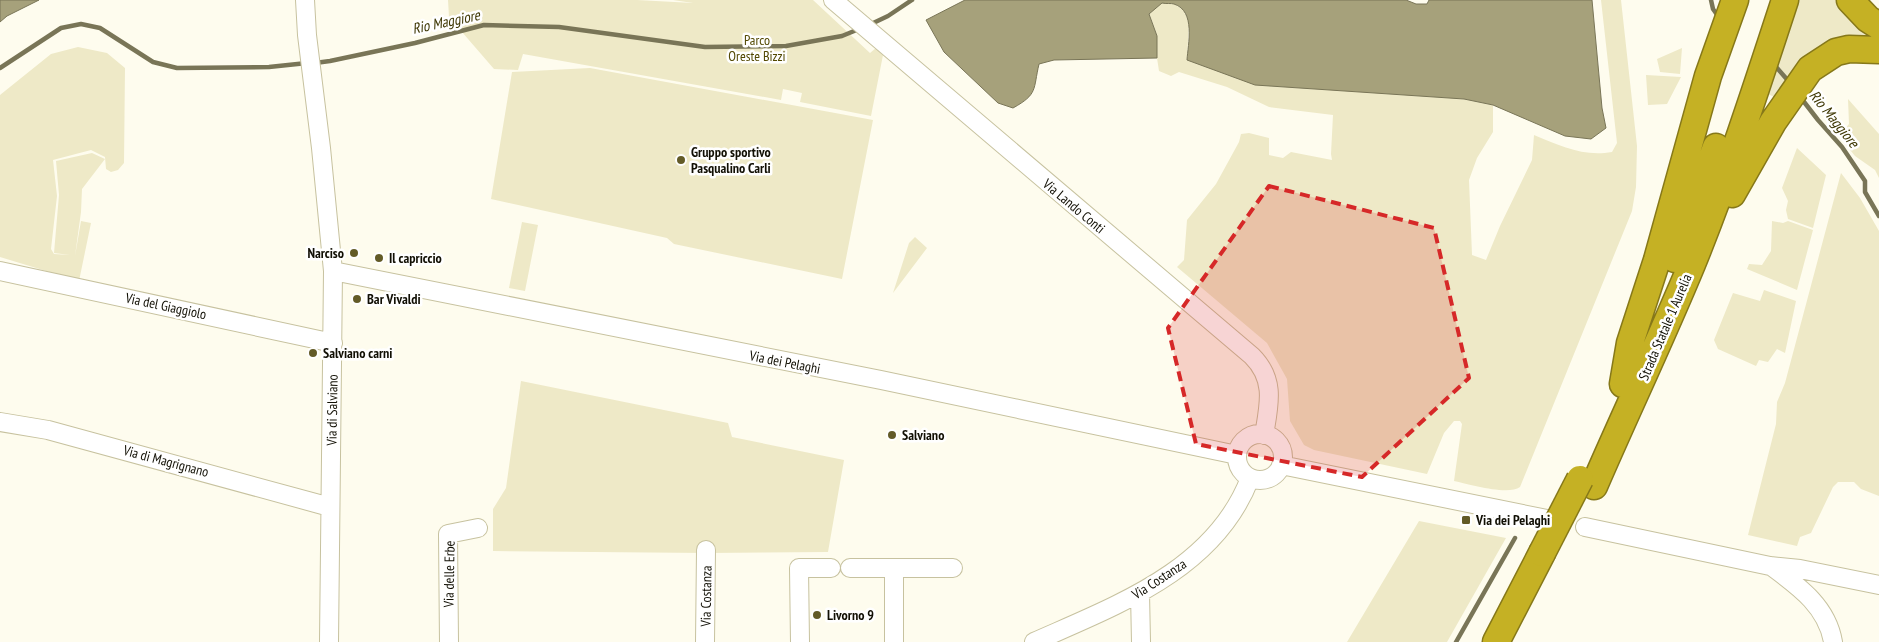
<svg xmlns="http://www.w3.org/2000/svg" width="1879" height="642" font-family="'PT Sans Narrow',sans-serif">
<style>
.green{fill:#eee9c7}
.water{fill:#a6a17b;stroke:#797557}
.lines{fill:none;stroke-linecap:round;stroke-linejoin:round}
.stream{stroke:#797557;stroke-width:4.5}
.minor-casing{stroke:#c7c29f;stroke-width:20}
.highway-casing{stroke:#867819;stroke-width:29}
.minor{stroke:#fff;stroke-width:18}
.highway{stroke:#c5b124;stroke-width:26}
.highway-bridge-casing{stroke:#867819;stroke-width:29;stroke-linecap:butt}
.highway-bridge{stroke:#c5b124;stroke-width:26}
.marked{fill:#d62828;fill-opacity:0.2;stroke:#d62828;stroke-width:4;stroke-dasharray:10 6;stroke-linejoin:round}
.poi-dot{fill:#635b27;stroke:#fff;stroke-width:2}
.labels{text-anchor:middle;stroke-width:5;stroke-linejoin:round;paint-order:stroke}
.park-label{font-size:14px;fill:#534902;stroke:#fff}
.poi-label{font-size:14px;font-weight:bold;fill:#110f04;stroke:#fff;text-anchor:start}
.street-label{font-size:14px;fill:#110f04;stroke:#fff}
.water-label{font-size:15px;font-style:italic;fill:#3e3704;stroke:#fff}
</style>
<rect width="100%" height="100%" fill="#fefcee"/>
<path class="green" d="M448 0H637L693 3 673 0H813L870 53 876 48 883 55 871 116 800 102 802 93 783 89 781 100 523 54 518 70 494 69 449 17Z
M1601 0H1621L1637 146 1636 187 1632 211 1520 487C1508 496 1469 484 1454 481L1462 424 1460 421H1454L1444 433 1427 474 1314 450 1304 445 1290 421 1287 379 1267 343 1177 267 1184 260 1187 220 1216 184 1239 142 1241 134 1249 133 1269 138V155L1283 158 1291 152 1332 160 1331 154 1333 115 1269 107 1227 87 1179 72 1171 76 1159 71 1157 58V36L1149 13 1162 3 1175 4 1183 10 1189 21 1187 60 1464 99 1493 105V132L1477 158 1469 180 1472 255 1486 260 1500 226 1532 160 1534 135C1561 146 1583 157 1612 152L1617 143Z
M1799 0H1839L1879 37 1776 98 1768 94Z
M78 47 107 53 125 68 124 163 118 170 111 172 106 169 105 157 91 150 53 160 57 196 51 249 54 254 70 255 54 253 59 195 56 161 92 153 105 159 82 189 81 212 75 256 81 221 91 223 79 281 0 257V95L51 54Z
M1682 48 1680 74 1660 72 1657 59Z
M590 68 873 120 842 279 674 244 667 238 491 199 512 72Z
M1646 75 1681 77 1667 104 1648 105Z
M1848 99 1879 134V178L1875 170 1855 156 1839 136 1849 124Z
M1797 148 1826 175 1813 228 1788 219 1786 210 1788 201 1782 188Z
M1841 173 1860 198 1879 231V496L1861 489 1854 482H1838L1833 487 1811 533 1800 537 1797 546 1748 535 1776 424 1777 402 1785 383Z
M1772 221 1783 223 1788 221 1813 230 1797 290 1747 269 1749 264 1762 265 1771 251Z
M522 222 538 225 525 291 509 288Z
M915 237 927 248 893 293 909 243Z
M1764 290 1796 301 1785 353 1777 349 1768 362 1759 360 1756 366 1718 349 1714 340 1733 293 1760 301Z
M521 381 728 423 732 437 844 460 828 552 707 553 493 551V509L506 488Z
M1419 521 1506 538 1447 642H1347Z"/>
<path class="water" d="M0 0H39L7 16 0 22Z
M965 0H1406L1416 4H1427L1429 0H1592L1602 108 1606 128 1591 139 1565 136 1493 105 1464 99 1255 85 1187 60C1188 44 1196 11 1174 4 1171 3 1166 4 1162 3L1149 14 1157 36V58L1054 60 1039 64C1033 90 1038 94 1013 108L998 103 944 52 926 20Z"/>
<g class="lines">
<path class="stream" d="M1711 0 1713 9 1718 16
M869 25 888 16 912 0
M315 63 330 61 415 43 484 25 559 27 705 47 786 46 842 36 859 29
M0 68 61 28 81 24 100 28 153 62 177 68 269 67 307 63
M1777 68 1791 84
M1801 98 1818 120 1842 147 1865 181V192L1879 216
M1456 642 1515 538"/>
<defs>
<path id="minor" d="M305 0 307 35 321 148 333 271 329 642
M833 0 1252 356C1276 380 1269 405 1264 435
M0 271 333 343
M333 271 881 380 1237 455
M0 422 48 430 330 507
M1237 457a23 23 0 1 1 46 0a23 23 0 1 1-46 0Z
M1281 465 1547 519
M1585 527 1770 566 1800 569 1879 585
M1771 566C1798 586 1827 606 1833 642
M850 568H894
M1140 593 1141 642
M449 642 448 534 478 528
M705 642 706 550
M800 642 799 568H831
M894 642V568H953
M1034 642C1117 605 1215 570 1250 478"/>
<path id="highway" d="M1850 0 1868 19 1879 26
M1732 194 1773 122 1810 69 1836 52 1849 49 1879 50
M1675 259 1716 147
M1623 384 1630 343 1657 260 1708 76 1735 0
M1594 486C1626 412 1661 339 1692 264 1727 178 1756 89 1785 0
M1496 642 1542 553"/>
</defs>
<use href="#minor" class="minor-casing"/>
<use href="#highway" class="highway-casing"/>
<use href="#minor" class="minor"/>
<use href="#highway" class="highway"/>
<defs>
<path id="highway-bridge" d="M1542 553 1580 479"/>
</defs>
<use href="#highway-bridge" class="highway-bridge-casing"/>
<use href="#highway-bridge" class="highway-bridge"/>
</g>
<path class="marked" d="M1269 186 1434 228 1469 378 1362 477 1196 444 1168 328Z"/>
<g class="poi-dot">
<circle cx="681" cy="160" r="5"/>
<circle cx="354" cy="253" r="5"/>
<circle cx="379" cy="258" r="5"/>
<circle cx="357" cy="299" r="5"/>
<circle cx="313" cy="353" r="5"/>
<circle cx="892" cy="435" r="5"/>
<rect x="1461" y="515" width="10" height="10" rx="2.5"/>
<circle cx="817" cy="615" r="5"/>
</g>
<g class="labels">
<g class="park-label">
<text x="757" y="45">Parco<tspan x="757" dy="16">Oreste Bizzi</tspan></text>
</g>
<g class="poi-label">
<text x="691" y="157">Gruppo sportivo<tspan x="691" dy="16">Pasqualino Carli</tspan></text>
<text x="344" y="258" text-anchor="end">Narciso</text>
<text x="389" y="263">Il capriccio</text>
<text x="367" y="304">Bar Vivaldi</text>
<text x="323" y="358">Salviano carni</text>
<text x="902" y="440">Salviano</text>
<text x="1476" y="525">Via dei Pelaghi</text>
<text x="827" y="620">Livorno 9</text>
</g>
<g class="street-label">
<text transform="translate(1074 206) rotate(40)" y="5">Via Lando Conti</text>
<text transform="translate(166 306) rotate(12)" y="5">Via del Giaggiolo</text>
<text transform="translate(1665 327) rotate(-67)" y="5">Strada Statale 1 Aurelia</text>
<text transform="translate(785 362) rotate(11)" y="5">Via dei Pelaghi</text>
<text transform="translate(332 410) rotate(-89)" y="5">Via di Salviano</text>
<text transform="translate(166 461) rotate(15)" y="5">Via di Magrignano</text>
<text transform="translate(449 574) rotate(-89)" y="5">Via delle Erbe</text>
<text transform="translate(1159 579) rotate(-33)" y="5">Via Costanza</text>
<text transform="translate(706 596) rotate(-89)" y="5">Via Costanza</text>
</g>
<g class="water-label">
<text transform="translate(446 22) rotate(-12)" y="5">Rio Maggiore</text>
<text transform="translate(1834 119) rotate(51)" y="5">Rio Maggiore</text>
</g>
</g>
</svg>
